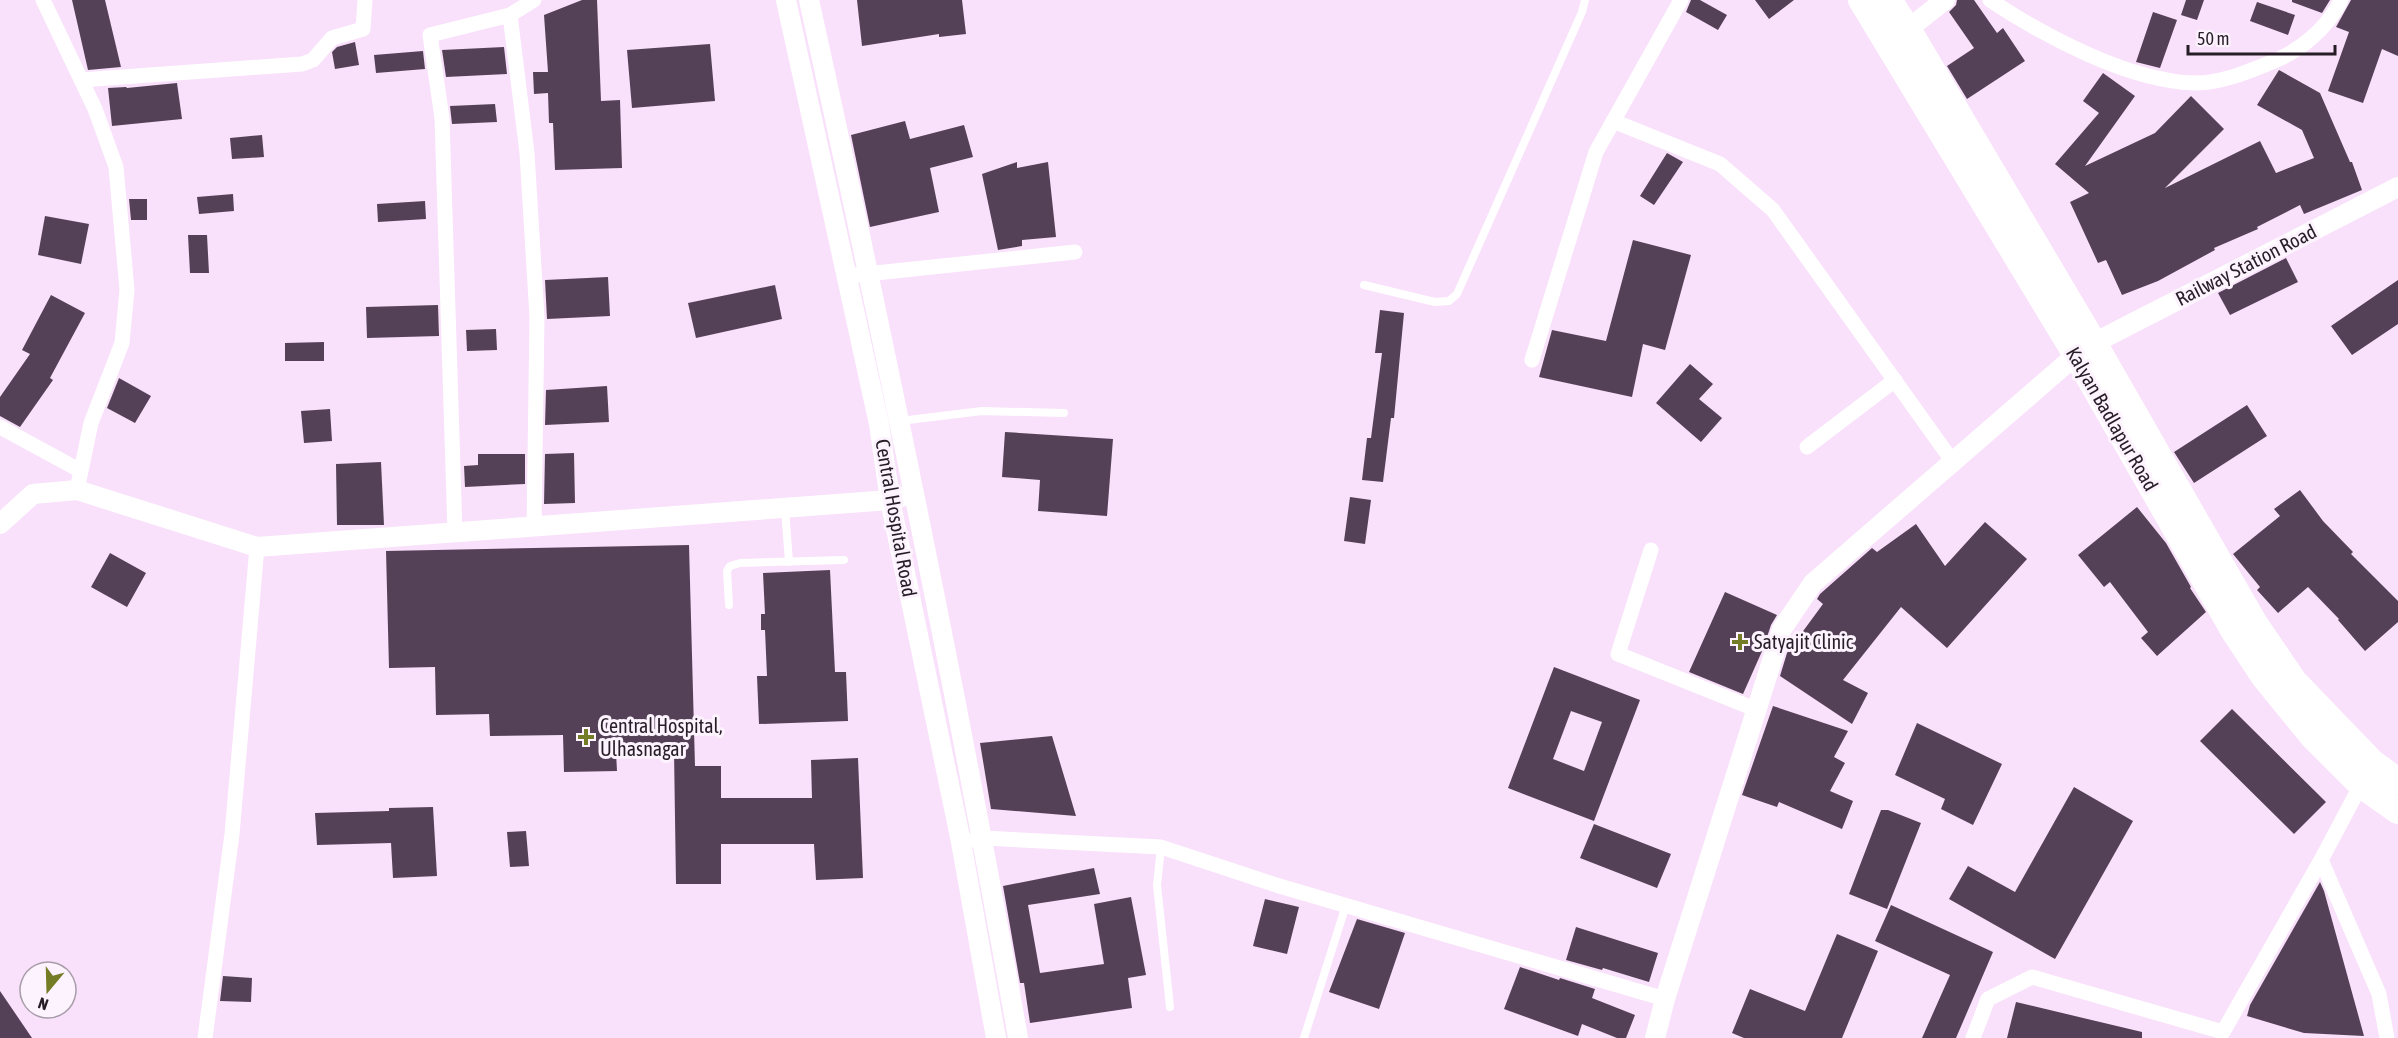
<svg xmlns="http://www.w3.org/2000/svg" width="2398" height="1038" font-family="'Asap Condensed',sans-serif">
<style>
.building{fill:#554157;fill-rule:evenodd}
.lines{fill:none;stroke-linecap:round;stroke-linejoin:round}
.service{stroke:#fff;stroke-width:8}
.minor{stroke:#fff;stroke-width:15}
.tertiary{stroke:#fff;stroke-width:20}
.primary{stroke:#fff;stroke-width:26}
.poi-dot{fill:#757c26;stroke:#fdf3fe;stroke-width:2}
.labels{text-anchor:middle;stroke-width:6;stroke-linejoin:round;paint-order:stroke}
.street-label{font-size:20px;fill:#261d27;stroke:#fdf3fe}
.poi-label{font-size:20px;fill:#261d27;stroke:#fdf3fe;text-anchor:start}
</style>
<rect width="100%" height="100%" fill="#f9e0fb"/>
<path class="building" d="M72 0H105L121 67 88 70Z
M582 0H597L601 101 620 100 622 168 555 170 553 123H549L548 93 534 94 533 72H548L544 15Z
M857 0H962L966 34 939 37V34L862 46Z
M1691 0H1700L1727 15 1718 30 1686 12Z
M1755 0H1794L1769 19Z
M1957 0H1974L1997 33 2003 28 2025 61 1967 99 1947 66 1974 48 1949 12 1956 5Z
M2186 0H2204L2197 20 2181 15Z
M2292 0H2330L2322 13 2292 2Z
M2351 0H2398V56L2382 49 2363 103 2328 91 2349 32 2336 27Z
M2257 2 2295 15 2288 35 2250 21Z
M2153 12 2177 20 2160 68 2136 62Z
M355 42 359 65 335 69 332 52 337 47Z
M710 44 715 101 632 108 627 50Z
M504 47 507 74 446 77 442 50Z
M423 51 425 69 376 73 374 55Z
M2279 70 2320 93 2350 162H2352L2362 190 2304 214 2300 205 2257 227 2258 229 2214 248 2215 250 2158 281 2122 295 2106 260 2098 263 2070 202 2089 193 2055 164 2099 113 2083 101 2103 73 2135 96 2085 166 2155 133 2191 96 2224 129 2165 188 2260 141 2276 173 2314 158 2302 130 2257 105Z
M177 83 182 119 112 126 108 88 126 87 127 88Z
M495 104 497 122 452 124 450 106Z
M905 121 910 139 964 125 973 157 930 168 939 212 870 227 851 135Z
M262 135 264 157 232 159 230 138Z
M1667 153 1683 162 1654 205 1640 196Z
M1017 162V168L1048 162 1056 237 1022 240V246L998 250 982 174Z
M233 194 234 211 199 214 197 197Z
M129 199H147V220H131Z
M425 201 426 219 378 222 377 204Z
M45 216 89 224 81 264 38 255Z
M188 235H207L209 273H190Z
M1633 240 1691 255 1665 350 1643 344 1632 397 1539 377 1552 330 1606 341Z
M2286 258 2298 282 2230 315 2218 293Z
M608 277 610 316 547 319 545 280Z
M2398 280V324L2352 355 2331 326Z
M775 285 782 319 696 338 688 303Z
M51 295 85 313 50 378 53 380 20 427 0 416V397L30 354 22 350Z
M438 305 439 336 367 338 366 307Z
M1380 310 1404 313 1394 418H1391L1383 482 1362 480 1367 438H1371L1382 353H1375Z
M496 329 497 350 467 351 466 330Z
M324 342V361H285V343Z
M1690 364 1713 384 1699 399 1722 418 1701 442 1656 403Z
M119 378 151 396 135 423 107 408Z
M607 386 609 422 545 425 546 390Z
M2247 405 2267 436 2194 483 2174 452Z
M330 409 332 441 304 443 301 411Z
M1005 432 1113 439 1107 516 1038 511 1040 480 1002 477Z
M574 453 575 503 544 504 545 454Z
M478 454H525V484L465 487 464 466 478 465Z
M381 462 384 525H337L336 464Z
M2300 490 2323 521 2353 552 2351 554 2398 601V622L2365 651 2338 620 2339 619 2308 587 2278 613 2257 590 2260 587 2233 554 2280 516 2274 509Z
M1350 497 1371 500 1365 544 1344 541Z
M2137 507 2166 543 2191 587 2190 588 2206 612 2157 656 2141 638 2148 632 2110 582 2104 587 2078 555Z
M1985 522 2027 559 1947 648 1901 607 1843 680 1868 693 1852 724 1780 676 1787 653 1823 604 1817 599 1820 594 1872 548 1877 552 1916 524 1945 566Z
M689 545 695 766H721V798H812L811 760 858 758 863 878 816 880 814 844H721V884H676L674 751 616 752 617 771 564 772 563 735 490 736 489 714 436 715 435 667 389 668 386 551Z
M110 553 146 573 127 607 91 587Z
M830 570 835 672H846L848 721 759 724 757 676H767L765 630H761V614H765L763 573Z
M1725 592 1777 615 1771 625 1763 649 1743 694 1689 672Z
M1554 667 1640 700 1594 821 1508 788ZM1571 711 1602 722 1584 771 1553 759Z
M1773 706 1848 731 1834 757 1845 763 1830 791 1853 801 1842 829 1779 802 1777 807 1742 795Z
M2232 709 2326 802 2294 834 2200 741Z
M1917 723 2002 764 1973 825 1941 809 1945 799 1895 775Z
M1052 736 1076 816 991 809 980 743Z
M2074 787 2133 821 2055 959 1949 899 1968 866 2015 892Z
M433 807 437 876 393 878 391 843 317 845 315 813 389 811V808Z
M1881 810H1888L1921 823 1887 909 1849 894Z
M1594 824 1671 854 1657 888 1580 858Z
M526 831 529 866 510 867 507 832Z
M1094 868 1100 894 1028 905 1040 973 1104 964 1094 904 1131 897 1146 975 1128 978 1132 1008 1030 1023 1024 983H1020L1003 886Z
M2320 882 2324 891 2364 1036 2304 1033 2247 1016 2250 1005Z
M1265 899 1299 907 1287 954 1253 946Z
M1891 905 1993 952 1956 1038H1922L1950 975 1875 941Z
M1357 919 1405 933 1379 1009 1329 992Z
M1576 927 1658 953 1649 982 1603 968 1602 970 1566 960Z
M1837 934 1878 951 1842 1038H1744L1732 1033 1750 989 1805 1011Z
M1520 967 1559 980 1560 978 1595 989 1592 998 1635 1015 1626 1038H1617L1582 1024 1578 1036 1504 1009Z
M223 976 252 978 251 1002 220 1001Z
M0 991 32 1038H0Z
M2016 1002 2142 1032V1038H2007Z"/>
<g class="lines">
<path class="service" d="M1364 285 1435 302 1449 301 1457 294 1582 12 1585 0
M900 421 982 411 1064 413
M785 509 789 562
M729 605 727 571 730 566 740 563 844 560
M1161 847 1157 885 1170 1007
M1304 1038 1346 905"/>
<path class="minor" d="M43 0 95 109 116 167 127 290 122 343 91 423 77 490
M1990 0C2044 36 2130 82 2196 83 2220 83 2245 73 2267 64 2297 53 2327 30 2341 0
M510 15 527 153 537 317 534 527
M81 80 302 64 313 60 332 38 363 29 365 0
M1613 121 1720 164 1773 210 1953 462
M847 276 1075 252
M1532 360 1596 152 1681 0
M0 427 81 471
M1807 447 1895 380
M455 533 442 118 430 35 510 15 534 0
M1651 550 1618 654 1755 709
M2364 779 2321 860 2379 994 2387 1038
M973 840 983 838 1161 847 1276 885 1665 999
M205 1038 232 834 257 547
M1973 1038 1988 999 2032 977 2223 1032 2321 860"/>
<path class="tertiary" d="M786 0 879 424 890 500 961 842 996 1038
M809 0C885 345 957 690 1018 1038
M1898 37 1945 0
M0 524 33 494 77 490 257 547 890 500 901 497
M1655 1038 1665 999 1782 629 1813 583 2076 355 2094 343 2398 187"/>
<path class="primary" d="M1861 0 2076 355 2233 630 2264 677 2313 737 2361 785 2398 811
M1889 0 1908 29 2094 343 2254 622 2294 681 2372 762 2398 781"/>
</g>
<g class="poi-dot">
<path d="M1737 633h6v6h6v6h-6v6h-6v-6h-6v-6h6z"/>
<path d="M583 728h6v6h6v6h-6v6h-6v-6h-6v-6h6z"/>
</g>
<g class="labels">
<g class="street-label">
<text transform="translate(2246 265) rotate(-27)" y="7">Railway Station Road</text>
<text transform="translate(2112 419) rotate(60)" y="7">Kalyan Badlapur Road</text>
<text transform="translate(896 518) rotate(80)" y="7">Central Hospital Road</text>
</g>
<g class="poi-label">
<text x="1754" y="649">Satyajit Clinic</text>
<text x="600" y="733">Central Hospital,<tspan x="600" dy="23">Ulhasnagar</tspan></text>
</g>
</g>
<g transform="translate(48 990) rotate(199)"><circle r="28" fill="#fdf3fe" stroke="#a79da8" stroke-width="1.5"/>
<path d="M0-4.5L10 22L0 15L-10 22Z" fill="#757c26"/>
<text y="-9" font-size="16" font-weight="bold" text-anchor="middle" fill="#261d27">N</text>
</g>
<path d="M2188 45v9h147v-9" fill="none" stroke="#261d27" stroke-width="3"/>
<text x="2197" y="45" font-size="18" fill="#261d27" stroke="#fdf3fe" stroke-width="4.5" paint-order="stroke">50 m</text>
</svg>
